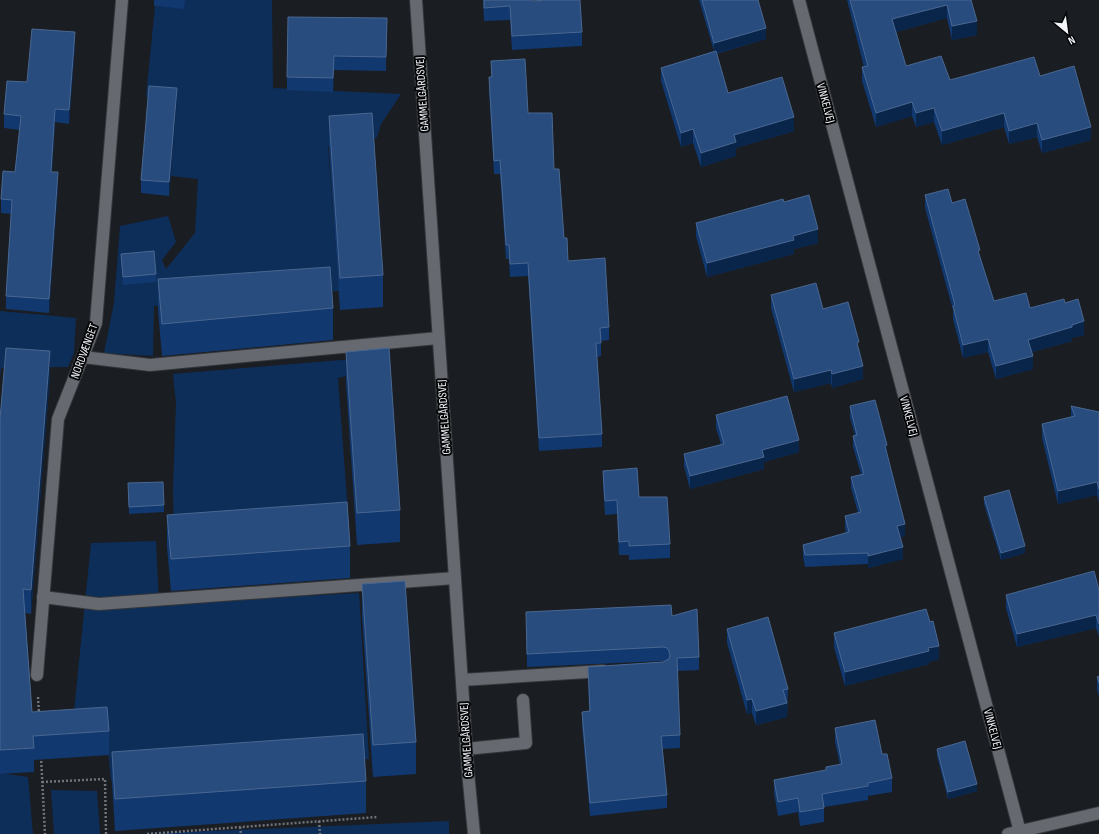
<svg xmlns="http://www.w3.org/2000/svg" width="1099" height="834" font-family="'Sofia Sans Condensed',sans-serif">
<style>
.green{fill:#0e2e5a}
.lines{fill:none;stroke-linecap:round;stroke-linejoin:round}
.service-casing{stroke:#34373a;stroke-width:14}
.minor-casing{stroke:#34373a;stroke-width:14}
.tertiary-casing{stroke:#34373a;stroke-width:14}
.path{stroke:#717378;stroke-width:2.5;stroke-dasharray:2 2;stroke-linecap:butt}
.service{stroke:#666a70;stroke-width:12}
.minor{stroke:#666a70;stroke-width:12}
.tertiary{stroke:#666a70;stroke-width:12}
.wall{fill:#11386f}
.shaded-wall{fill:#0a254a}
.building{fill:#294c7e;stroke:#496791}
.labels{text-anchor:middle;stroke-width:4;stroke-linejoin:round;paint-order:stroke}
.street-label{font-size:12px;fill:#f2f4f8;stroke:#060709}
</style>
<rect width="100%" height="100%" fill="#1a1d22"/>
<path class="green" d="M180 0H272L273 88 401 94 381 124 377 137 370 142 328 146 339 291 154 306 153 356 104 353 114 303 120 226 168 216 176 242 162 260 166 269 195 233 198 179 171 176 173 100 146 97 155 6 179 8Z
M0 311 76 318 74 353 68 367 1 368 0 379Z
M354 359 355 374 338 378 349 526 174 535 173 488 176 404 173 374Z
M156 541 159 604 359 593 369 759 111 781 106 729 72 731 91 543Z
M0 773 28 777 33 834H0Z
M51 790 97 791 100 834H54Z
M449 821V834H139Z"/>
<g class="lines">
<defs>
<path id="service" d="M83 357 150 365 438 338
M43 597 99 604 455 578
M462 680 603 671
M466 749 526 743 523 700"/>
<path id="minor" d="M416 0 468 772 474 834
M799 0 1020 832
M37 675 58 419 96 323 122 0"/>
<path id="tertiary" d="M1008 834 1099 813"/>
</defs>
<use href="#service" class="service-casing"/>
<use href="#minor" class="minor-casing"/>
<use href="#tertiary" class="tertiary-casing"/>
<path class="path" d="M38 697 39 714
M41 757 45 834
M42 782 105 779 106 834
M319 821 320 834
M240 827 241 834
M147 834 377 817"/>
<use href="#service" class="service"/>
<use href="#minor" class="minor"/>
<use href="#tertiary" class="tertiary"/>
</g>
<path class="wall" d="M154 0H185L184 9 154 6Z
M483 0H533V1L582 32V46L512 50 510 20 484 21Z
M699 0H758L766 39 716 54 728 93 794 131 736 148V156L701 167 693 143 681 147 661 81V68L714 51Z
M847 0H971L977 35 952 40 947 18 896 32 906 66 950 80 1040 76 1091 140 1042 153 1037 137 1009 144 1004 127 942 145 934 122 916 127 912 116 876 127 862 81V67H864Z
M387 18 386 71 334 70 333 92 287 90V77Z
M75 46 69 124 55 122 52 172 58 186 49 313 6 309V296L12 214 1 213V199L15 172 20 130 4 128V114L27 82Z
M491 61 528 113 554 169 564 238 568 261 609 327V340L601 341V356L597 357 602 434V447L539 451 528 276 510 277 509 259H506L500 174H494L489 90V77H491Z
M177 102 169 196 141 193V180Z
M329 116 383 275V307L340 310 329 148Z
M925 195 952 203 980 256 994 301 1030 308 1084 335 1072 338V341L1032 352 1033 369 996 379 988 352 963 358 953 319V310L925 208Z
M784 202 818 243 794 249V254L707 277 696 236V223Z
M121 254 156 274V282L123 285 121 261Z
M158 279 333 308V340L162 356 158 311Z
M771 295 823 309 859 349 863 379 832 388 831 383 794 392 771 308Z
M346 352 400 510V542L357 545 346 383Z
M50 375 31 614 25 613 32 712 109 731V755L34 760V772L0 774V419Z
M850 406 887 454 905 536 900 537 903 559 868 568V564L805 567 803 557V545L846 533 845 528V516L858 513 851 488V477L861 474 853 447V436L855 435 850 418Z
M1071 406 1099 412V503L1097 495 1058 504 1042 438V424L1071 417Z
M716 415 799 452 764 462V469L690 489 684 466V454L721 444 716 428Z
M603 471 639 497 670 544V558L629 560V555H619L617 514 605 515 603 485Z
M128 483 164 505V512L129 514Z
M984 497 1025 553 1001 560 984 504Z
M167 515 350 546V578L171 591 167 547Z
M362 584 416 742V774L373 777 362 616Z
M1099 590V637L1096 628 1017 647 1006 608V595Z
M526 612 672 616 699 657V670L677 671 680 735V748L662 749 667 795V808L590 816 582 725V712L589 711 588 667 663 662 665 661H663L527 667Z
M727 629 788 689 787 717 756 725 752 713 747 714 727 643Z
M834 633 939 659 929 662V664L845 686 834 647Z
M1099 676V696L1097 690V677Z
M835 728 882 754 892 778V792L868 796V800L824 807V822L800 826 798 812 778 816 774 793V780L826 770V767L840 765 835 742Z
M937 749 977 791 948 799 937 756Z
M112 752 366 781V813L115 831 112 784Z"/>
<path class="shaded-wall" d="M947 5V18L892 33V19Z
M977 21V35L952 40V26Z
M766 28V39L714 54V43Z
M75 32V46L69 124V110Z
M177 88V102L169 196V182Z
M912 102V116L876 127V113Z
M934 108V122L916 127V113Z
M55 109V122L51 186V172Z
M1004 113V127L942 145V131Z
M794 117V131L736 148V156L701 167V153L734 135Z
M1037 123V137L1009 144V131Z
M1091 127V140L1042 153V140Z
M693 129V143L681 147V133Z
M58 172V186L49 313V299Z
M818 229V243L794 249V254L707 277V263L793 236Z
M1084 321V335L1072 338V341L1028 353V340L1072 325Z
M988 339V352L963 358V345Z
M50 351V375L31 614V590Z
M1033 356V369L996 379V366Z
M863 366V379L832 388V374Z
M831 370V383L794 392V379Z
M799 440V452L764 462V469L690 489V476L762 450Z
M887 445V457L885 446Z
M1097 482V495L1058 504V491Z
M905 524V536L897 538V526Z
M1025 546V553L1001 560V553Z
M903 547V559L868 568V556Z
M1096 615V628L1017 647V634Z
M939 646V659L929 662V664L845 686V672L928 648Z
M752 699V713L747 714V700Z
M787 703V717L756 725V711Z
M977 784V791L948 799V792Z"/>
<path class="building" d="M484 0H533V1L545 0H580L582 32 512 36 510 6 484 8Z
M702 0H758L766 28 714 43Z
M850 0H971L977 21 952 26 947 5 892 19 906 66 941 56 950 80 1034 57 1040 76 1074 66 1091 127 1042 140 1037 123 1009 131 1004 113 942 131 934 108 916 113 912 102 876 113 862 67 868 66Z
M288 17 387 18 386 57 334 56 333 78 287 77Z
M32 29 75 32 69 110 55 109 51 172H58L49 299 6 296 12 200 1 199 3 171 15 172 21 116 4 114 7 81 27 82Z
M716 51 728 93 782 77 794 117 734 135 736 142 701 153 693 129 681 133 661 68Z
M525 59 528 113H552L554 169H559L564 238H567L568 261 605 258 609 327 600 328 601 343H596L602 434 539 438 528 263 510 264 509 245H506L500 160 494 161 489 77H492L491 61Z
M149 86 177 88 169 182 141 180Z
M372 113 383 275 340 278 329 116Z
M948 189 952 203 965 199 980 250 978 251 994 301 1026 293 1030 308 1064 299 1065 303 1078 299 1084 321 1072 325V327L1028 340 1033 356 996 366 988 339 963 345 953 306 955 305 925 195Z
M809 195 818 229 793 236 794 240 707 263 696 223 783 199 784 202Z
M154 251 156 274 123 277 121 254Z
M330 267 333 308 162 324 158 279Z
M816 283 823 309 848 302 859 342 857 343 863 366 832 374 831 370 794 379 771 295Z
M6 348 50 351 31 590 23 589 32 712 107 707 109 731 33 736 34 748 0 750V419Z
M389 348 400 510 357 513 346 352Z
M787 396 799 440 762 450 764 457 690 476 684 454 724 444 716 415Z
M875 400 887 445 885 446 905 524 897 526 903 547 868 556V553L805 555 803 545 849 532 845 516 861 512 851 477 864 474 853 436 857 435 850 406Z
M1071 406 1099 412V489L1097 482 1058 491 1042 424 1075 416Z
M637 468 639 497H667L670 544 629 546V541L619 542 617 500 605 501 603 471Z
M163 482 164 505 129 507 128 483Z
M1009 490 1025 546 1001 553 984 497Z
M347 502 350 546 171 559 167 515Z
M1094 571 1099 590V624L1096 615 1017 634 1006 595Z
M405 581 416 742 373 745 362 584Z
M671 605 672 616 697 609 699 657 677 658 680 735 661 736 667 795 590 803 582 712 590 711 588 667 663 662 669 659 670 655 669 651 667 648 663 647 527 654 526 612Z
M926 609 930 622 933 621 939 646 928 648 929 651 845 672 834 633Z
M768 617 788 689 783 690 787 703 756 711 752 699 747 700 727 629Z
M1099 676V683L1097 677Z
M875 720 882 754H887L892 778 868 783V786L822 794 824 808 800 812 798 798 778 802 774 780 826 770V767L842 764 835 728Z
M363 734 366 781 115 799 112 752Z
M965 741 977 784 948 792 937 749Z"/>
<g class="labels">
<g class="street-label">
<text transform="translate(422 94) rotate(-94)" y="4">GAMMELGÅRDSVEJ</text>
<text transform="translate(826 103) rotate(75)" y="4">VINKELVEJ</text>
<text transform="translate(84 351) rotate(-70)" y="4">NORDVÆNGET</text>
<text transform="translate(909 416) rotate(75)" y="4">VINKELVEJ</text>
<text transform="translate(444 417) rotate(-94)" y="4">GAMMELGÅRDSVEJ</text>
<text transform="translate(993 729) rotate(75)" y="4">VINKELVEJ</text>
<text transform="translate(466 740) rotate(-94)" y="4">GAMMELGÅRDSVEJ</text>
</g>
</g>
<g transform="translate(1067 32) rotate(151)" stroke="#060709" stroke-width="3" paint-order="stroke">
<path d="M0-3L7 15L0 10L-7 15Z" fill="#f2f4f8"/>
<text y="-6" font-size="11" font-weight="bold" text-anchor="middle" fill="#f2f4f8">N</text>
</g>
</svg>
